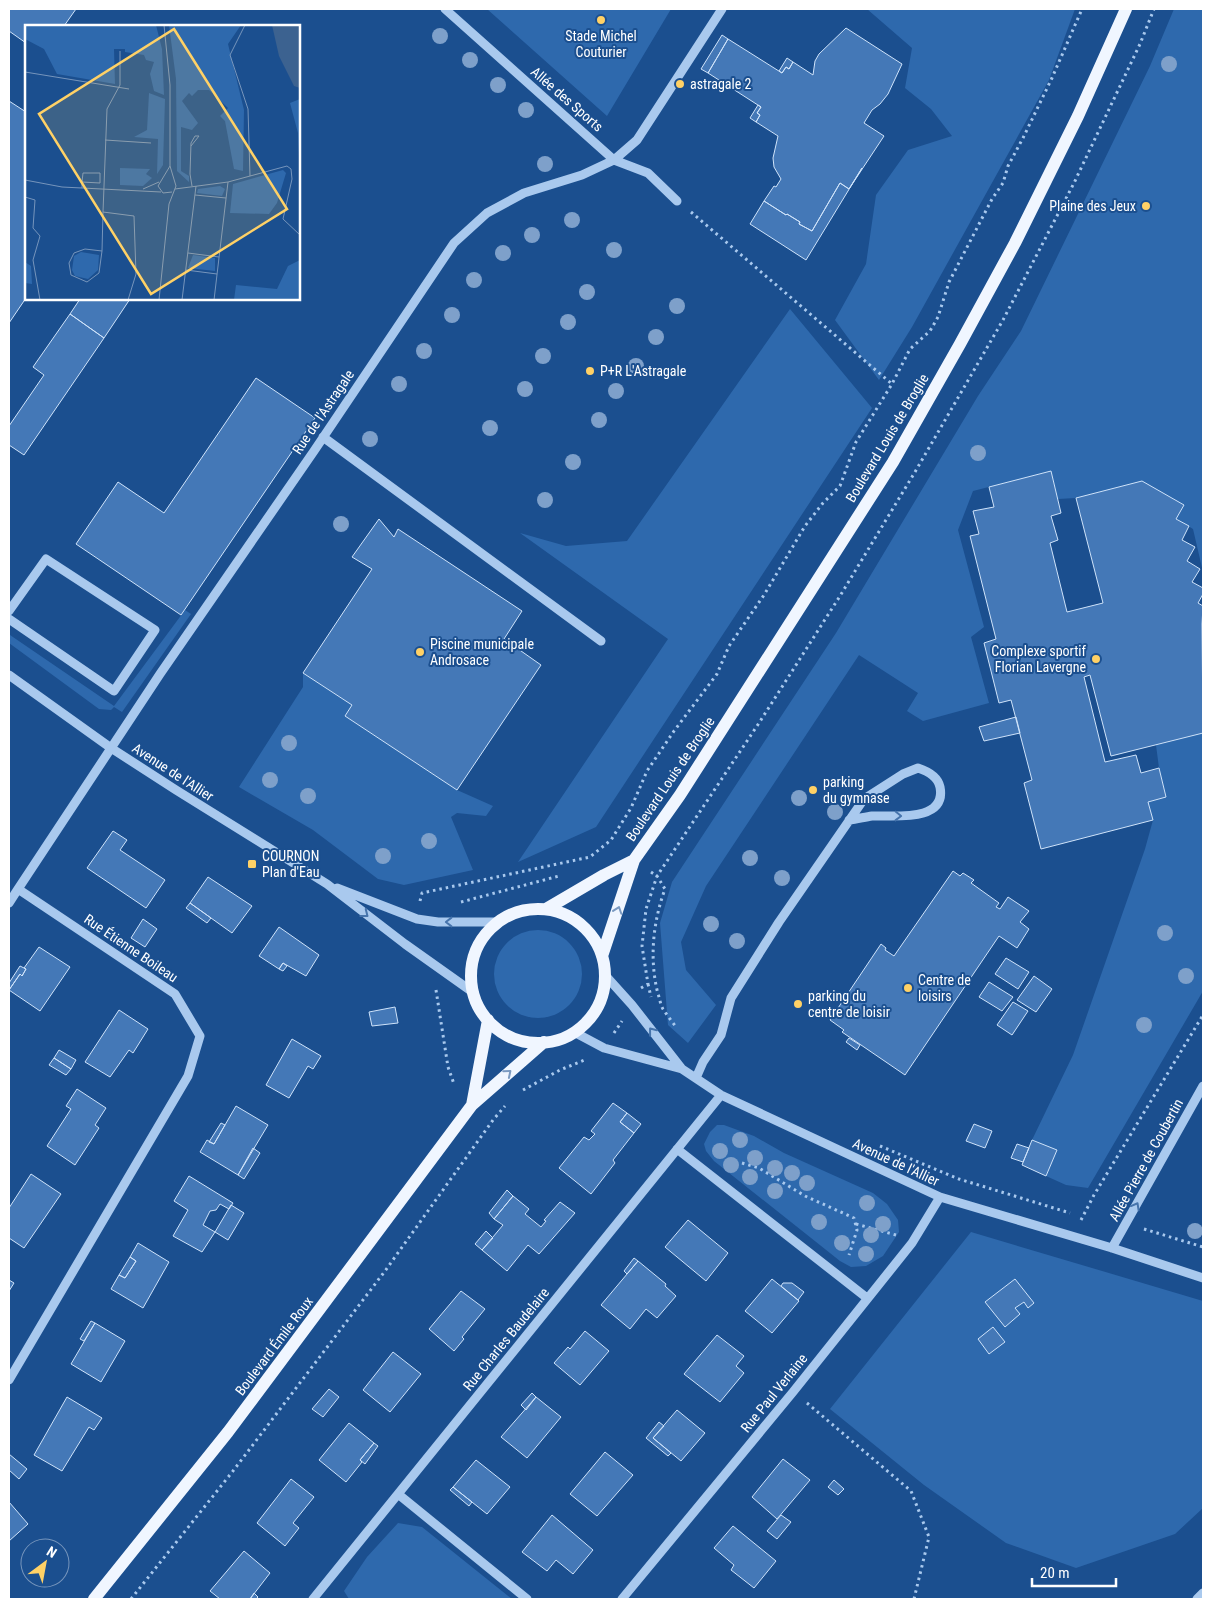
<svg xmlns="http://www.w3.org/2000/svg" width="1212" height="1608" font-family="'Roboto Condensed',sans-serif">
<style>
.green{fill:#2e69ad}
.building{fill:#4478b7;stroke:#cfe3fa}
.lines{fill:none;stroke-linecap:round;stroke-linejoin:round}
.path{stroke:#a9c9ee;stroke-width:3;stroke-dasharray:2.5 4;stroke-linecap:butt}
.minor{stroke:#a9c9ee;stroke-width:9}
.major{stroke:#f0f6ff;stroke-width:12}
.tree{fill:#7ea0ca}
.oneway{stroke:#4674ac}
.oneway2{stroke:#7b9ac1}
.poi-dot{fill:#ffd166;stroke:#1b4f8f;stroke-width:2}
.labels{text-anchor:middle;stroke-width:4;stroke-linejoin:round;paint-order:stroke}
.poi-label{font-size:14px;fill:#fff;stroke:#1b4f8f;text-anchor:start}
.street-label{font-size:14px;fill:#fff;stroke:#1b4f8f}
.inset-road{fill:none;stroke:#7695bc;stroke-width:1}
.view{fill:#ffd166;fill-opacity:0.15;stroke:#ffd166;stroke-width:2.5}
.inset-edge{fill:none;stroke:#fff;stroke-width:2.5}
</style>
<rect width="100%" height="100%" fill="#1b4f8f"/>
<path class="green" d="M487 9H671L607 116Z
M867 9H1075L1049 80 912 327 879 380 835 320 866 264 876 195 908 150 952 136 931 109 905 88 912 48Z
M1174 9H1203V572L1193 529 1123 486 1076 498 1058 499 1051 471 973 491 958 530 984 627 971 637 989 703 923 721 907 711 918 693 859 655 706 886 681 942 686 970 716 1005 688 1043 668 1025 660 923 672 882 836 633 978 396 1021 331 1150 66Z
M790 309 872 408 596 827 518 862 668 639 520 533 566 546 627 541Z
M185 610 191 614 122 712 114 707 111 710 99 709 9 643 10 635 114 706Z
M303 673 352 705 345 716 457 790 493 806 486 816 457 813 451 817 473 870 404 885 378 879 313 830 239 787 303 687Z
M1203 733V991L1088 1188 1066 1185 1046 1176 1057 1150 1032 1140 1073 1055 1145 849 1153 820 1148 802 1166 797 1159 768 1156 745Z
M494 974a44 44 0 1 1 88 0a44 44 0 1 1-88 0Z
M717 1125H724L754 1136 784 1153 873 1193 887 1204 898 1220 899 1232 883 1256 866 1266 851 1267 840 1261 714 1161 706 1151 704 1144 710 1132Z
M971 1232 1203 1301V1508L1175 1534 1076 1568 1006 1543 924 1485 830 1409Z
M398 1523 422 1527 512 1599H349L344 1591 367 1557Z"/>
<path class="building" d="M9 9H76L64 26H26V43L9 31Z
M846 28 902 64 888 94 880 104 872 110 864 123 884 136 849 189 840 183 812 231 799 224 800 222 787 214 786 215 764 201 774 186 776 187 781 179 774 167 773 158 778 136 756 122 760 115 757 113 761 107 708 73 728 39 782 73 786 67 789 69 793 62 813 75 815 61 819 54Z
M722 35 728 39 708 73 701 69Z
M787 58 793 62 789 69 786 67 782 73 779 71Z
M9 101 26 112V298L9 323Z
M758 105 761 107 757 113 760 115 756 122 750 118Z
M862 168 806 260 750 224 764 201 786 215 787 214 800 222 799 224 812 231 840 183 849 189Z
M80 299H130L104 338 70 314Z
M70 314 104 338 24 455 9 445V426L44 375 33 367Z
M256 378 315 418 181 615 76 544 118 482 164 513Z
M1051 471 1061 513 1051 516 1058 540 1050 543 1067 612 1103 603 1076 498 1142 481 1184 505 1176 519 1189 526 1182 540 1195 547 1187 561 1200 569 1192 582 1203 588V594L1198 603 1203 606 1202 624 1203 733 1111 756 1090 675 1084 677 1105 762 1136 755 1141 773 1159 768 1166 797 1148 802 1153 820 1041 849 1024 783 1032 780 1011 700 999 703 984 643 996 639 970 536 979 534 973 511 994 507 989 487Z
M379 519 394 537 398 529 522 611 504 639 541 665 457 790 345 716 352 705 303 673 372 569 352 557Z
M1016 717 1020 733 984 741 979 727Z
M113 831 127 840 120 850 165 880 146 908 87 868Z
M953 871 960 876 963 873 974 880 971 883 999 903 996 907 1000 909 1008 897 1029 911 1020 922 1029 929 1017 948 999 936 905 1075 842 1032 844 1030 830 1020 881 944 886 948 885 950 894 956Z
M208 877 252 906 232 933 190 903Z
M190 903 211 918 207 923 186 908Z
M143 919 157 929 145 947 131 938Z
M279 927 319 955 306 976 283 963 279 969 259 956Z
M39 947 70 967 40 1011 9 990 20 974 22 976 26 969 24 968Z
M1006 958 1029 972 1018 989 995 974Z
M283 963 287 966 283 971 279 969Z
M20 966 26 969 22 976 20 974 9 990V983Z
M1034 976 1052 989 1036 1012 1017 1000Z
M989 982 1013 997 1002 1011 979 997Z
M1013 1002 1028 1011 1012 1035 997 1025Z
M395 1007 398 1023 372 1026 369 1012Z
M119 1010 148 1029 133 1053 129 1050 110 1077 85 1062Z
M849 1038 860 1045 857 1050 846 1042Z
M292 1039 321 1056 313 1069 308 1066 289 1098 266 1085Z
M59 1050 76 1060 71 1069 54 1058Z
M54 1058 71 1069 66 1075 49 1065Z
M77 1089 106 1108 95 1125 99 1128 75 1165 47 1146 71 1109 66 1106Z
M613 1103 627 1113 620 1122 634 1133 613 1160 615 1163 591 1194 559 1168 584 1137 589 1140 595 1134 591 1131Z
M236 1106 268 1125 238 1175 200 1152 207 1140 214 1144Z
M627 1113 641 1124 634 1133 620 1122Z
M221 1123 225 1125 214 1144 209 1142Z
M974 1124 992 1131 985 1148 966 1141Z
M1032 1140 1057 1150 1046 1176 1022 1165Z
M1017 1144 1029 1148 1023 1162 1011 1158Z
M253 1148 260 1153 244 1179 238 1175Z
M31 1174 61 1194 24 1248 9 1238V1208Z
M189 1176 233 1203 229 1209 220 1204 216 1210 210 1211 203 1225 215 1232 202 1252 173 1236 188 1210 174 1201Z
M507 1190 513 1196 494 1219 489 1213Z
M513 1196 529 1209 525 1214 541 1227 546 1221 544 1220 560 1202 575 1213 539 1254 528 1245 507 1271 482 1250 503 1225 494 1219Z
M231 1205 244 1213 228 1240 215 1232Z
M688 1220 728 1253 706 1281 665 1247Z
M486 1231 493 1238 482 1250 475 1244Z
M138 1243 169 1262 143 1308 111 1289 119 1275 125 1278 136 1261 130 1257Z
M130 1257 136 1261 125 1278 119 1275Z
M634 1258 638 1261 627 1274 624 1271Z
M638 1261 666 1284 665 1286 676 1296 657 1318 646 1309 630 1329 601 1305Z
M772 1279 799 1301 772 1333 745 1311Z
M1015 1279 1034 1303 1028 1308 1024 1302 1015 1308 1020 1314 1005 1327 985 1302Z
M9 1280 14 1283 9 1291Z
M783 1283H792L804 1292 798 1300 781 1286Z
M461 1291 485 1309 462 1337 464 1339 454 1351 429 1329Z
M91 1321 95 1323 84 1341 80 1339Z
M95 1323 125 1341 101 1382 71 1364Z
M993 1327 1005 1342 989 1354 978 1339Z
M585 1331 609 1351 580 1385 554 1363 568 1347 570 1349Z
M717 1335 744 1356 736 1366 744 1373 720 1402 684 1374Z
M393 1352 421 1374 390 1412 363 1390Z
M329 1389 339 1397 323 1417 312 1409Z
M532 1393 536 1397 526 1410 521 1405Z
M67 1397 102 1418 94 1430 89 1427 62 1471 34 1455Z
M536 1397 561 1417 527 1458 501 1437Z
M677 1410 705 1433 681 1461 653 1438Z
M659 1422 664 1426 653 1438 671 1453 668 1456 646 1438Z
M349 1423 374 1443 360 1460 362 1462 346 1482 319 1460Z
M374 1443 378 1446 365 1464 360 1460Z
M605 1452 633 1475 597 1516 570 1494Z
M9 1454 27 1469 19 1479 9 1470Z
M783 1459 810 1480 777 1519 752 1497Z
M476 1460 510 1487 487 1514 453 1487Z
M291 1479 314 1497 293 1523 299 1528 285 1546 257 1523Z
M834 1480 844 1489 838 1495 828 1487Z
M453 1487 472 1502 469 1506 450 1490Z
M9 1502 28 1524 9 1541Z
M552 1515 593 1550 573 1574 556 1560 547 1571 522 1552Z
M781 1515 791 1522 777 1539 767 1531Z
M733 1526 776 1561 754 1588 731 1570 734 1565 714 1548Z
M244 1551 270 1573 250 1599H220L210 1591Z
M254 1593 258 1597 256 1599H250Z"/>
<g class="lines">
<path class="path" d="M691 212 892 384
M651 872 657 876 665 889C653 922 649 959 658 994 660 999 660 1004 663 1009 667 1015 672 1022 677 1028
M420 901 422 893 590 857 611 840 631 808 647 771 674 731 717 674 729 646 764 595 805 526 823 503 840 486 856 442 892 384 910 349 930 331 938 317 949 282 992 199 1003 183 1008 166 1023 138 1052 78 1082 9
M461 902 559 876
M648 984 651 997
M641 988 648 984 642 946 646 909 657 876 759 723 840 596 915 472 1003 320 1074 183 1140 44 1154 9
M436 990 448 1067 454 1084
M614 1033 622 1021
M523 1090 560 1070 587 1059
M880 1146 959 1179 1070 1213
M742 1163 759 1168 805 1196 854 1218 857 1230 849 1255
M1081 1220 1094 1195 1203 1015
M856 1224 896 1235
M1144 1229 1203 1247
M807 1403 911 1491 929 1537 914 1599
M131 1599 233 1471 385 1271 493 1120 505 1106"/>
<path class="minor" d="M445 9 614 160 648 173 677 201
M323 437 601 641
M9 611 46 559 155 630 114 691 9 619
M9 675 111 748 176 790 327 884 405 944 474 993
M337 888 417 919 438 922H498
M9 903 18 889
M605 975 632 1005 682 1069 721 1095 940 1197 1112 1248 1203 1278
M574 1032 604 1048 682 1069
M696 1078 703 1062 721 1035 731 998 779 922 864 799 903 774 918 768C927 771 938 777 940 787 947 823 892 815 872 816 865 817 857 819 849 820
M677 1149 867 1298
M1112 1248 1203 1086
M9 1380 188 1076 200 1036 175 994 18 889 160 674 314 451 454 243 487 213 524 193 582 175 614 160 637 140 722 9
M398 1494 527 1599
M313 1599 721 1095
M622 1599 793 1392 912 1243 940 1197
M1197 1599 1203 1593"/>
<path class="major" d="M546 909 604 875 634 860
M471 976a67 67 0 1 1 134 0a67 67 0 1 1-134 0Z
M602 956 634 860 680 795 893 462 960 344 1015 243 1078 116 1126 9
M472 1105 488 1020
M94 1599 228 1432 472 1105 544 1042"/>
</g>
<g class="tree">
<circle cx="440" cy="36" r="8"/>
<circle cx="470" cy="60" r="8"/>
<circle cx="1169" cy="64" r="8"/>
<circle cx="498" cy="85" r="8"/>
<circle cx="526" cy="110" r="8"/>
<circle cx="545" cy="164" r="8"/>
<circle cx="572" cy="220" r="8"/>
<circle cx="532" cy="235" r="8"/>
<circle cx="614" cy="250" r="8"/>
<circle cx="503" cy="253" r="8"/>
<circle cx="474" cy="280" r="8"/>
<circle cx="587" cy="292" r="8"/>
<circle cx="677" cy="306" r="8"/>
<circle cx="452" cy="315" r="8"/>
<circle cx="568" cy="322" r="8"/>
<circle cx="656" cy="337" r="8"/>
<circle cx="424" cy="351" r="8"/>
<circle cx="543" cy="356" r="8"/>
<circle cx="636" cy="366" r="8"/>
<circle cx="399" cy="384" r="8"/>
<circle cx="525" cy="389" r="8"/>
<circle cx="616" cy="391" r="8"/>
<circle cx="599" cy="420" r="8"/>
<circle cx="490" cy="428" r="8"/>
<circle cx="370" cy="439" r="8"/>
<circle cx="978" cy="453" r="8"/>
<circle cx="573" cy="462" r="8"/>
<circle cx="545" cy="500" r="8"/>
<circle cx="341" cy="524" r="8"/>
<circle cx="289" cy="743" r="8"/>
<circle cx="270" cy="780" r="8"/>
<circle cx="308" cy="796" r="8"/>
<circle cx="799" cy="798" r="8"/>
<circle cx="835" cy="812" r="8"/>
<circle cx="429" cy="841" r="8"/>
<circle cx="383" cy="856" r="8"/>
<circle cx="750" cy="858" r="8"/>
<circle cx="782" cy="878" r="8"/>
<circle cx="711" cy="924" r="8"/>
<circle cx="1165" cy="933" r="8"/>
<circle cx="737" cy="941" r="8"/>
<circle cx="1186" cy="976" r="8"/>
<circle cx="1144" cy="1025" r="8"/>
<circle cx="740" cy="1140" r="8"/>
<circle cx="720" cy="1151" r="8"/>
<circle cx="755" cy="1158" r="8"/>
<circle cx="731" cy="1165" r="8"/>
<circle cx="775" cy="1168" r="8"/>
<circle cx="792" cy="1173" r="8"/>
<circle cx="750" cy="1177" r="8"/>
<circle cx="807" cy="1183" r="8"/>
<circle cx="775" cy="1191" r="8"/>
<circle cx="867" cy="1203" r="8"/>
<circle cx="819" cy="1222" r="8"/>
<circle cx="883" cy="1224" r="8"/>
<circle cx="1195" cy="1231" r="8"/>
<circle cx="871" cy="1235" r="8"/>
<circle cx="842" cy="1243" r="8"/>
<circle cx="866" cy="1254" r="8"/>
</g>
<defs><path id="oneway-chevron" d="M-2-3.5L2.5 0L-2 3.5" fill="none" stroke-width="1.6" stroke-linecap="round" stroke-linejoin="round" transform="scale(1.25)"/></defs>
<g class="oneway">
<use href="#oneway-chevron" transform="translate(898 816) rotate(1)"/>
<use href="#oneway-chevron" transform="translate(365 914) rotate(38)"/>
<use href="#oneway-chevron" transform="translate(449 922) rotate(180)"/>
<use href="#oneway-chevron" transform="translate(652 1031) rotate(-128)"/>
<use href="#oneway-chevron" transform="translate(1136 1206) rotate(-61)"/>
</g>
<g class="oneway2">
<use href="#oneway-chevron" transform="translate(618 910) rotate(-71)"/>
<use href="#oneway-chevron" transform="translate(508 1073) rotate(-40)"/>
</g>
<g class="poi-dot">
<circle cx="601" cy="20" r="5"/>
<circle cx="680" cy="84" r="5"/>
<circle cx="1146" cy="206" r="5"/>
<circle cx="590" cy="371" r="5"/>
<circle cx="420" cy="652" r="5"/>
<circle cx="1096" cy="659" r="5"/>
<circle cx="813" cy="790" r="5"/>
<rect x="247" y="859" width="10" height="10" rx="2.5"/>
<circle cx="908" cy="988" r="5"/>
<circle cx="798" cy="1004" r="5"/>
</g>
<g class="labels">
<g class="poi-label">
<text x="601" y="41" text-anchor="middle">Stade Michel<tspan x="601" dy="16">Couturier</tspan></text>
<text x="690" y="89">astragale 2</text>
<text x="1136" y="211" text-anchor="end">Plaine des Jeux</text>
<text x="600" y="376">P+R L'Astragale</text>
<text x="430" y="649">Piscine municipale<tspan x="430" dy="16">Androsace</tspan></text>
<text x="1086" y="656" text-anchor="end">Complexe sportif<tspan x="1086" dy="16">Florian Lavergne</tspan></text>
<text x="823" y="787">parking<tspan x="823" dy="16">du gymnase</tspan></text>
<text x="262" y="861">COURNON<tspan x="262" dy="16">Plan d'Eau</tspan></text>
<text x="918" y="985">Centre de<tspan x="918" dy="16">loisirs</tspan></text>
<text x="808" y="1001">parking du<tspan x="808" dy="16">centre de loisir</tspan></text>
</g>
<g class="street-label">
<text transform="translate(567 99) rotate(41)" y="5">Allée des Sports</text>
<text transform="translate(323 412) rotate(-56)" y="5">Rue de l'Astragale</text>
<text transform="translate(887 438) rotate(-59)" y="5">Boulevard Louis de Broglie</text>
<text transform="translate(173 772) rotate(33)" y="5">Avenue de l'Allier</text>
<text transform="translate(670 779) rotate(-56)" y="5">Boulevard Louis de Broglie</text>
<text transform="translate(131 948) rotate(34)" y="5">Rue Étienne Boileau</text>
<text transform="translate(1146 1160) rotate(-61)" y="5">Allée Pierre de Coubertin</text>
<text transform="translate(896 1162) rotate(25)" y="5">Avenue de l'Allier</text>
<text transform="translate(506 1339) rotate(-51)" y="5">Rue Charles Baudelaire</text>
<text transform="translate(274 1346) rotate(-53)" y="5">Boulevard Émile Roux</text>
<text transform="translate(774 1393) rotate(-51)" y="5">Rue Paul Verlaine</text>
</g>
</g>
<g transform="translate(25 25)">
<rect width="275" height="275" fill="#1b4f8f"/>
<path d="M0 0H131L137 24 139 70 129 66 125 49 129 37 121 35 119 30 100 27V24H89L90 59 32 49 19 24 0 14ZM144 0H216L203 19 219 85 218 146 209 144 200 96 195 91 203 83 184 65H173L167 71 164 68 157 76 173 98 167 105 156 102V146L164 151V157L152 146 151 54ZM124 68 140 74 138 140 132 149 133 114 109 112 122 105ZM275 74V154L273 108 265 78ZM95 143 125 144 121 149 127 153 118 161 95 160ZM258 145 261 148 252 178 244 189 205 188 208 159ZM195 161 200 164 197 171 172 168 173 164ZM56 227 74 230 73 245 63 254 50 251 47 245 49 231ZM168 230 190 233V246L163 243ZM275 235V275H209L211 260 252 264 263 241ZM0 237 6 241 7 259 0 258Z" fill="#2e69ad"/>
<path d="M247 0H275V63L269 61 254 31Z" fill="#3c6290"/>
<path class="inset-road" d="M220 0 205 30 223 84 225 151M95 26V60L82 84 78 187 109 191 111 249 103 275M0 47 104 64M80 115 126 118M166 121 174 111H170L166 118 165 149 167 161M145 141 133 161 138 168 147 167M0 155 37 162 136 167M57 163V157L75 158V148H58L57 157M118 164 134 157M150 164 203 157 262 141 266 144 267 154 258 194 275 210M170 170 201 173M0 172 10 175 8 203M8 203 15 211 8 235 15 275M77 226 60 224 49 228 44 238 46 250 62 257 74 248 77 226 78 187M163 228 194 232M161 245 192 249M134 275 144 179 151 161 145 141V60L139 0M157 275 171 161M189 275 203 157"/>
<path class="view" d="M149 4 262 184 126 269 14 89Z"/>
<rect width="275" height="275" class="inset-edge"/>
</g>
<rect width="1212" height="1608" fill="none" stroke="#ffffff" stroke-width="20"/>
<g transform="translate(45 1563) rotate(32)"><circle r="24" fill="#1b4f8f" stroke="#7695bc"/>
<path d="M0-4L9 19L0 12L-9 19Z" fill="#ffd166"/>
<text y="-8" font-size="14" font-weight="bold" text-anchor="middle" fill="#ffffff">N</text>
</g>
<path d="M1032 1578v8h84v-8" fill="none" stroke="#ffffff" stroke-width="2.5"/>
<text x="1040" y="1578" font-size="15" fill="#ffffff" stroke="#1b4f8f" stroke-width="4" paint-order="stroke">20 m</text>
</svg>
